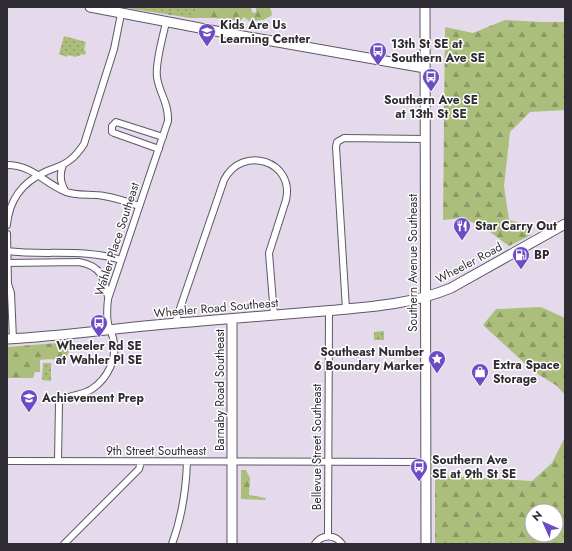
<svg xmlns="http://www.w3.org/2000/svg" width="572" height="551" font-family="Jost,sans-serif">
<style>
.forest{fill:url(#forest-firs);fill-rule:evenodd}
.park{fill:url(#park-dots)}
.lines{fill:none;stroke-linecap:round;stroke-linejoin:round}
.street-casing{stroke:#5f5766;stroke-width:8}
.secondary-casing{stroke:#5f5766;stroke-width:11}
.street{stroke:#fff;stroke-width:6}
.secondary{stroke:#fff;stroke-width:9}
.labels{text-anchor:middle;stroke-width:3;stroke-linejoin:round;paint-order:stroke}
.poi-label{font-size:12px;font-weight:bold;fill:#302c33;stroke:#fff;text-anchor:start}
.street-label{font-size:12px;fill:#302c33;stroke:#fff}
</style>
<defs>
<pattern id="forest-firs" width="22" height="20" patternUnits="userSpaceOnUse"><rect width="22" height="20" fill="#acbe7c"/><path d="M5 1l3.5 6h-7zM16 11l3.5 6h-7z" fill="#8c9b66"/></pattern>
<pattern id="park-dots" width="8" height="8" patternUnits="userSpaceOnUse"><rect width="8" height="8" fill="#acbe7c"/><path d="M2 2h.1M6 6h.1" fill="none" stroke="#8c9b66" stroke-width="1.8" stroke-linecap="round"/></pattern>
</defs>
<rect width="100%" height="100%" fill="#e4daec"/>
<path class="forest" d="M125 7H251L252 12 254 13 256 12V7H270L272 14 271 16 263 20 249 21 244 17 240 21 214 18H190L133 9Z
M505 20 543 22H565V110L530 112 510 132 504 186 509 220 525 224 531 235 509 246 486 229 463 218 443 220 445 27 473 33Z
M541 307 565 318V395L557 386 533 371 483 325 496 309Z
M69 342 70 349 67 357C59 361 49 358 40 360V372H35L33 378H7V347Z
M565 437V544H435V475L532 481 552 463ZM532 511H556V535H532Z
M241 470H246L250 478 249 495 266 498 265 500 241 499Z"/>
<path class="park" d="M140 7H197V18Z
M64 36 86 42 84 50 86 51 85 55 81 54 80 56H77L76 57 68 55 67 57 59 54Z
M384 331V340H374V332Z
M43 363H51V381L42 380Z"/>
<g class="lines">
<defs>
<path id="street" d="M159 149 114 133 112 132V126L116 122 163 137
M7 165C32 165 43 182 64 191 77 197 91 193 104 196 116 198 128 202 139 206
M63 165C59 175 60 183 66 192
M7 225C9 200 23 182 45 172 54 168 63 166 70 160 76 156 80 150 84 144L114 49 121 14
M7 234 8 284 11 293 13 339
M7 251C45 256 84 248 121 260
M7 263 79 262C101 266 104 277 108 297
M346 309 336 147 337 142 344 138 425 139
M175 323 224 180C242 144 295 161 286 200L269 253 274 315
M7 461 425 462
M58 461 59 403C64 395 82 396 92 389 108 378 118 358 113 338 112 334 110 330 109 327 106 318 107 308 108 299L168 121C169 103 159 93 157 77 155 63 163 37 166 22
M328 536 329 311
M64 544 139 469 141 462
M172 544C182 517 186 491 187 462
M315 544C322 534 335 534 342 544"/>
<path id="secondary" d="M90 7 226 33 425 68
M425 7 426 544
M7 339C69 336 129 326 191 322 235 318 279 315 324 311 367 307 410 305 451 288L565 224
M232 544V319"/>
</defs>
<use href="#street" class="street-casing"/>
<use href="#secondary" class="secondary-casing"/>
<use href="#street" class="street"/>
<use href="#secondary" class="secondary"/>
</g>
<defs>
<symbol id="school-pin" viewBox="-11 -11 22 30"><path d="M0 17L-7.5 6A9.5 9.5 0 1 1 7.5 6Z" fill="#6c4bc3" stroke="#fff"/><path d="M0-5L7-2L0 1L-7-2ZM-4 1L0 2.5L4 1V4Q0 6-4 4Z" fill="#fff"/></symbol>
<symbol id="bus-pin" viewBox="-11 -11 22 30"><path d="M0 17L-7.5 6A9.5 9.5 0 1 1 7.5 6Z" fill="#6c4bc3" stroke="#fff"/><path d="M-5-6H5V4H4V6H2V4H-2V6H-4V4H-5ZM-3.5-4V0h7V-4ZM-3.5 1.2v1.5H-2V1.2ZM2 1.2v1.5H3.5V1.2Z" fill="#fff"/></symbol>
<symbol id="restaurant-pin" viewBox="-11 -11 22 30"><path d="M0 17L-7.5 6A9.5 9.5 0 1 1 7.5 6Z" fill="#6c4bc3" stroke="#fff"/><path d="M-5-6h1v4h1v-4h1v4h1v-4h1v5L-1.5 .5V6h-2V.5L-5-1ZM5-6V6H3V1.5H1.5Q1.5-4 5-6Z" fill="#fff"/></symbol>
<symbol id="fuel-pin" viewBox="-11 -11 22 30"><path d="M0 17L-7.5 6A9.5 9.5 0 1 1 7.5 6Z" fill="#6c4bc3" stroke="#fff"/><path d="M-5.5-6h7V0h2V4h1.3V-2.5L3-4.5l.8-.8L6-3V5H2.5V1h-1V6h-7ZM-4.2-4.7v3.2H.2V-4.7Z" fill="#fff"/></symbol>
<symbol id="sight-pin" viewBox="-11 -11 22 30"><path d="M0 17L-7.5 6A9.5 9.5 0 1 1 7.5 6Z" fill="#6c4bc3" stroke="#fff"/><path d="M0-6L1.8-2.2L6-1.7L2.9 1.2L3.7 5.4L0 3.3L-3.7 5.4L-2.9 1.2L-6-1.7L-1.8-2.2Z" fill="#fff"/></symbol>
<symbol id="shop-pin" viewBox="-11 -11 22 30"><path d="M0 17L-7.5 6A9.5 9.5 0 1 1 7.5 6Z" fill="#6c4bc3" stroke="#fff"/><path d="M-5-2.5h2.3a2.7 3.5 0 0 1 5.4 0H5L5.5 6h-11ZM-1.5-2.5h3a1.5 2.3 0 0 0-3 0Z" fill="#fff"/></symbol>
</defs>
<g fill-rule="evenodd">
<use href="#school-pin" x="197" y="22" width="20" height="27"/>
<use href="#bus-pin" x="368" y="41" width="20" height="27"/>
<use href="#bus-pin" x="421" y="67" width="20" height="27"/>
<use href="#restaurant-pin" x="452" y="216" width="20" height="27"/>
<use href="#fuel-pin" x="511" y="245" width="20" height="27"/>
<use href="#bus-pin" x="89" y="313" width="20" height="27"/>
<use href="#sight-pin" x="427" y="349" width="20" height="27"/>
<use href="#shop-pin" x="470" y="362" width="20" height="27"/>
<use href="#school-pin" x="19" y="388" width="20" height="27"/>
<use href="#bus-pin" x="409" y="457" width="20" height="27"/>
</g>
<g class="labels">
<g class="poi-label">
<text x="220" y="29">Kids Are Us<tspan x="220" dy="14">Learning Center</tspan></text>
<text x="391" y="48">13th St SE at<tspan x="391" dy="14">Southern Ave SE</tspan></text>
<text x="431" y="104" text-anchor="middle">Southern Ave SE<tspan x="431" dy="14">at 13th St SE</tspan></text>
<text x="475" y="230">Star Carry Out</text>
<text x="534" y="259">BP</text>
<text x="99" y="350" text-anchor="middle">Wheeler Rd SE<tspan x="99" dy="14">at Wahler Pl SE</tspan></text>
<text x="424" y="356" text-anchor="end">Southeast Number<tspan x="424" dy="14">6 Boundary Marker</tspan></text>
<text x="493" y="369">Extra Space<tspan x="493" dy="14">Storage</tspan></text>
<text x="42" y="402">Achievement Prep</text>
<text x="432" y="464">Southern Ave<tspan x="432" dy="14">SE at 9th St SE</tspan></text>
</g>
<g class="street-label">
<text transform="translate(117 239) rotate(-72)" y="4">Wahler Place Southeast</text>
<text transform="translate(413 263) rotate(-90)" y="4">Southern Avenue Southeast</text>
<text transform="translate(469 263) rotate(-28)" y="4">Wheeler Road</text>
<text transform="translate(216 308) rotate(-5)" y="4">Wheeler Road Southeast</text>
<text transform="translate(220 390) rotate(-90)" y="4">Barnaby Road Southeast</text>
<text transform="translate(317 447) rotate(-90)" y="4">Bellevue Street Southeast</text>
<text x="156" y="455">9th Street Southeast</text>
</g>
</g>
<rect width="572" height="551" fill="none" stroke="#302c33" stroke-width="16"/>
<g transform="translate(544 523) rotate(315)"><circle r="19" fill="#ffffff" stroke="#acabad"/>
<path d="M0-3L7 15L0 10L-7 15Z" fill="#6c4bc3"/>
<text y="-6" font-size="11" font-weight="bold" text-anchor="middle" fill="#302c33">N</text>
</g>
</svg>
